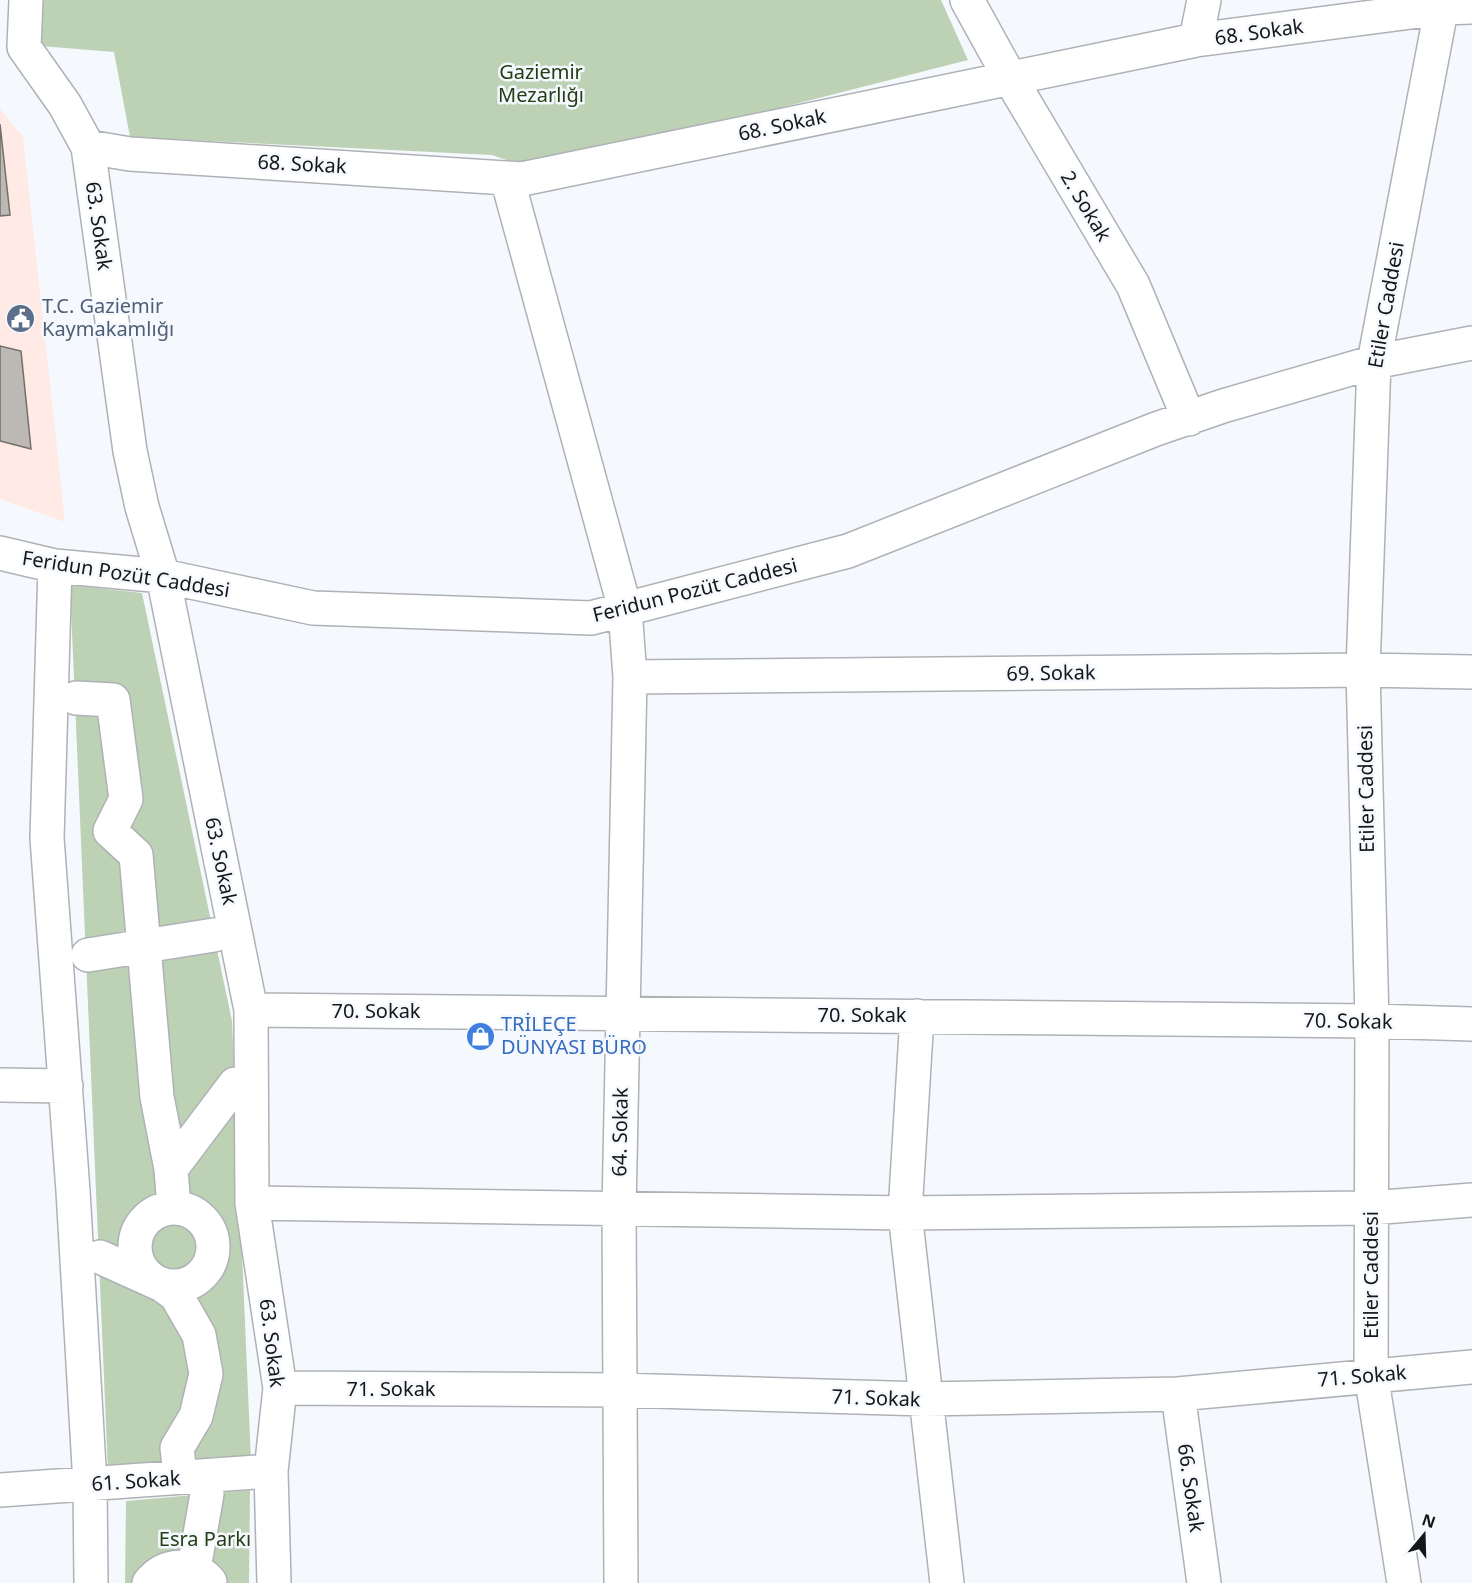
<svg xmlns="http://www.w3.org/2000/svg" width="1472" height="1583" font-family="'Noto Sans',sans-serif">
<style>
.commercial{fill:#ffeae5}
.green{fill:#bdd1b5}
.building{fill:#bcb8b3;stroke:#726f6a;stroke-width:1.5}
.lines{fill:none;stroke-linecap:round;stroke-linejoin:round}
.minor-casing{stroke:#aeb2b6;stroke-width:36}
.minor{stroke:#fff;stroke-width:33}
.labels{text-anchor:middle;stroke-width:5;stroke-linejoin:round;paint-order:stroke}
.street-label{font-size:20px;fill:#151618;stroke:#f5f9fe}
.park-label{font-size:20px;fill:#223e14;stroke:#f5f9fe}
.service-label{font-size:20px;fill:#4e5e75;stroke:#f5f9fe;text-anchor:start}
.shop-label{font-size:20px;fill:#366cbe;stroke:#f5f9fe;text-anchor:start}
</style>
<rect width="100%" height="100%" fill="#f5f9fe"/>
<path class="commercial" d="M0 109 23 137 65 522 0 499Z"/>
<path class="green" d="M39 0H941L968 60 536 170 492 155 130 137 114 52 41 46Z
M70 585 142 593 232 1021 251 1461 108 1471Z
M250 1490 249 1583H125L126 1501Z"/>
<path class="building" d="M0 124 10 215 0 216Z
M0 346 21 351 31 449 0 441Z"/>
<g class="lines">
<defs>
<path id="minor" d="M26 0 24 47 65 105 88 147 130 451 142 507 163 576 251 1010 252 1203 280 1388 271 1471 274 1583
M967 0 1010 78 1133 285 1189 419
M1196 40 1204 0
M88 147 130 154 522 179 1196 40 1442 8 1472 7
M507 178 625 609 630 677 619 1209 621 1583
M0 553 55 566 163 576 313 608 591 618 848 551 1156 429 1223 406 1374 362 1472 343
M55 566 47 838 73 1191 90 1484 91 1583
M630 677 1363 670 1472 672
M76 698 113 700 126 799 110 831 136 855 157 1097 171 1169 174 1208
M88 955 214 935
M251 1010 1372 1021 1472 1024
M917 1016 905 1213 947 1583
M0 1085 66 1086
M171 1169 235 1084
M252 1203 905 1213 1371 1208 1472 1200
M135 1247a39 39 0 1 1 78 0a39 39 0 1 1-78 0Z
M100 1257 162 1285 176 1295 199 1335 206 1374 196 1416 177 1448 179 1466
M280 1388 620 1390 925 1399 1178 1394 1472 1367
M1178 1394 1204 1583
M0 1490 271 1471
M194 1569 207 1494
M149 1583C165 1563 193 1561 210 1582
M1404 1583 1371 1374 1372 1021 1363 670 1374 362 1443 0"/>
</defs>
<use href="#minor" class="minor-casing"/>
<use href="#minor" class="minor"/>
</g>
<defs>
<symbol id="civic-disc" viewBox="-11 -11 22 22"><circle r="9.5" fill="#5c6f8a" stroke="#f5f9fe"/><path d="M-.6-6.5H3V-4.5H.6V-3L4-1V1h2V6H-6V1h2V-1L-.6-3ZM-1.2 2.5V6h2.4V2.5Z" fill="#fff"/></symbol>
<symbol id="shop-disc" viewBox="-11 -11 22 22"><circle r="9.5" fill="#3f7fe0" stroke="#f5f9fe"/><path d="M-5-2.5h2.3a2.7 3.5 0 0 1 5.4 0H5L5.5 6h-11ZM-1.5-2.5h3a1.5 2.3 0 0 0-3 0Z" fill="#fff"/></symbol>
</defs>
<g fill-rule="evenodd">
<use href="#civic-disc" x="4" y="302" width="33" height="33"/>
<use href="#shop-disc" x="464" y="1020" width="33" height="33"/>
</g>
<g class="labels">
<g class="street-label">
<text transform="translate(1259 32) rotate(-8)" y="7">68. Sokak</text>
<text transform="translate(782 125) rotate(-12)" y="7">68. Sokak</text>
<text transform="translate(302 164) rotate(3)" y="7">68. Sokak</text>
<text transform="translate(1086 206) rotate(59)" y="7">2. Sokak</text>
<text transform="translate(99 226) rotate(82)" y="7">63. Sokak</text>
<text transform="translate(1386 305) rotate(-80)" y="7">Etiler Caddesi</text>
<text transform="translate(126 574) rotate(9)" y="7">Feridun Pozüt Caddesi</text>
<text transform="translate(695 590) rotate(-14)" y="7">Feridun Pozüt Caddesi</text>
<text transform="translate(1051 673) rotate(-1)" y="7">69. Sokak</text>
<text transform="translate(1366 789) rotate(-91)" y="7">Etiler Caddesi</text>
<text transform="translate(221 861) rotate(78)" y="7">63. Sokak</text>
<text x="376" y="1018">70. Sokak</text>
<text x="862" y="1022">70. Sokak</text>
<text transform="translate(1348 1021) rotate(1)" y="7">70. Sokak</text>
<text transform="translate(620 1132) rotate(-89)" y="7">64. Sokak</text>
<text transform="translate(1371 1275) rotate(-90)" y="7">Etiler Caddesi</text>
<text transform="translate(272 1343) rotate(83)" y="7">63. Sokak</text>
<text transform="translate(1362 1376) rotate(-5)" y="7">71. Sokak</text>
<text x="391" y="1396">71. Sokak</text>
<text transform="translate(876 1398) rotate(2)" y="7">71. Sokak</text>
<text transform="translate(136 1481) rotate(-4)" y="7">61. Sokak</text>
<text transform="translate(1191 1488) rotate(82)" y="7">66. Sokak</text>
</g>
<g class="park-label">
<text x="541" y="79">Gaziemir<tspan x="541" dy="23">Mezarlığı</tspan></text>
<text x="205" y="1546">Esra Parkı</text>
</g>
<g class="service-label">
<text x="42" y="313">T.C. Gaziemir<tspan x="42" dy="23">Kaymakamlığı</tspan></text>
</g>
<g class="shop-label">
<text x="501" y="1031">TRİLEÇE<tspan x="501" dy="23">DÜNYASI BÜRO</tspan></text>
</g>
</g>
<g transform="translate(1424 1535) rotate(19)" stroke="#f5f9fe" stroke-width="4.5" paint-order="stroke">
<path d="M0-4.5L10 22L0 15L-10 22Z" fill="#151618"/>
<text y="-9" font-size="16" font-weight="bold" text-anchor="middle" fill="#151618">N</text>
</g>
</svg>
